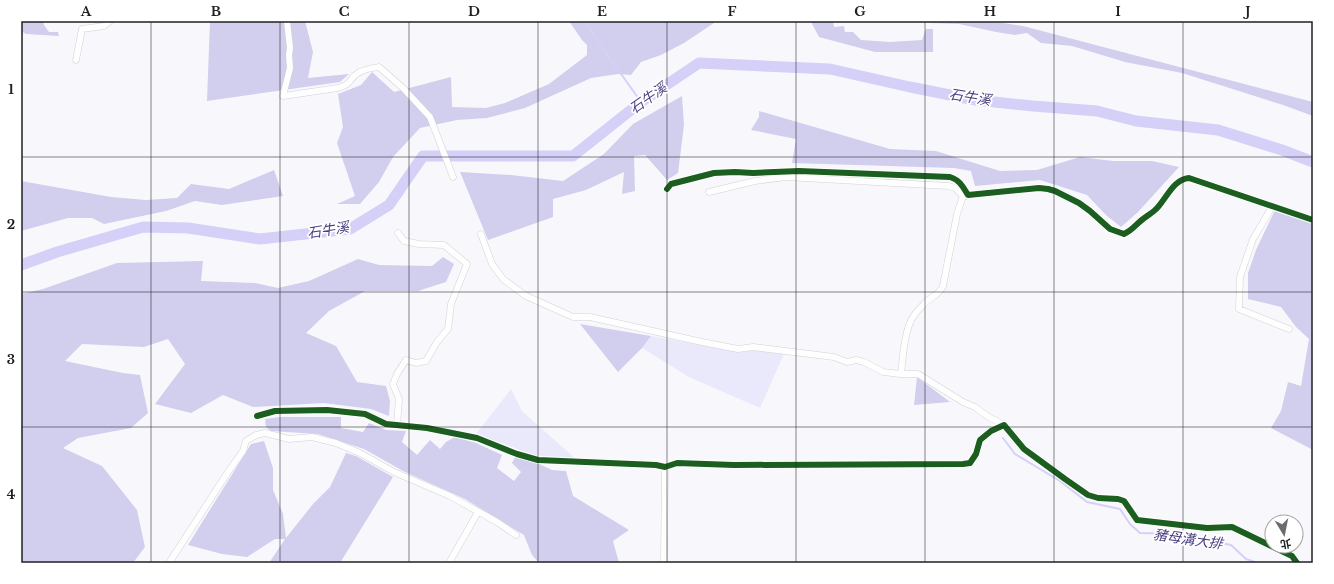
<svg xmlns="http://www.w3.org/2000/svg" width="1334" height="584" font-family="'Libre Baskerville','Noto Sans TC',serif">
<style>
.green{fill:#eae9fb}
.forest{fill:#d1ceee}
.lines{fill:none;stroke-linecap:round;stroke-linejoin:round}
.stream{stroke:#d4d0f8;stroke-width:2}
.river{stroke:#d4d0f8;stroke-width:11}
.street-casing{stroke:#d2d2d6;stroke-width:7}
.street{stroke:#fefeff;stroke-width:6}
.cycleway-casing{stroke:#fff;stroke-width:8}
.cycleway{stroke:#1b5e20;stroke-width:6}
.grid{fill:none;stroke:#202024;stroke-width:1;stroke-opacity:0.55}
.labels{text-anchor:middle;stroke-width:3.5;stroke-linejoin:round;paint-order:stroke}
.water-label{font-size:14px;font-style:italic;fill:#4b3f81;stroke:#fff}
.neatline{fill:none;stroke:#202024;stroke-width:1.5}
.grid-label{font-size:13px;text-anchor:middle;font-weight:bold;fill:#202024}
</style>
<rect width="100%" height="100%" fill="#f8f8fc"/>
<path class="green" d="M651 336 741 352 755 350 784 354 760 408 689 377 642 348Z
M511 389 522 411 576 459 534 455 476 434Z"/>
<path class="forest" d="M21 21H43L44 25 49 32H58L59 36 26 34 21 31Z
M210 21H305L313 52 308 78 349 74 340 82 207 101Z
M569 21H717L684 43 661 55 641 62 631 75 618 74 591 78 525 108 487 118 457 120 420 128 393 157 379 182 360 204H337L355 196 337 143 343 127 338 94 361 85 372 72 394 92 451 77 452 107 486 108 505 103 549 84 587 55V45L582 40Z
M808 21H833L834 27 844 26 845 32H853L861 40 890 42 922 40 926 29H933V52H875L819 37 811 22Z
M928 21H989L1023 26 1313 102V116L1283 105 1182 73 1125 62 1072 46 1041 43 1027 33 1015 35 996 32 959 24 930 23Z
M682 96 684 125 678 173 667 180 645 155 634 156 635 191 622 194 624 172 586 190 553 199V217L488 240 460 172 511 175 563 181 604 154 633 124Z
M759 111 890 149 936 151 1000 171 1037 170 1080 157 1113 161H1152L1179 167 1138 212 1121 227 1106 215 1087 195 1040 180 975 186 971 171 954 168 792 163 796 139 751 130 759 117Z
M274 170 283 196 222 205 195 201 166 211 104 224 92 218H68L21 231V181L111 197 146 200 177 198 191 184 229 189Z
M1275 210 1313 223V450L1271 428 1281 411 1288 382 1301 386 1309 339 1296 327 1281 307 1248 299V273L1256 250Z
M443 257 454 264 446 282 418 291H365L329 311 306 333 336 346 357 382 386 386 390 401 389 416 371 409 324 403 253 407 223 395 191 413 155 404 185 364 168 339 144 347 82 344 65 361 123 373 140 375 148 413 131 428 78 438 63 448 102 466 137 510 145 547 133 563H21V294L43 289 117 263 203 261 201 281 255 283 278 288 309 281 358 259 379 265 432 266Z
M580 324 651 336 642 348 618 372Z
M917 377 950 402 914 405Z
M280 417H341V428L363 432 369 423 386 430 406 431 402 442 417 455 430 440 440 449 446 442 455 437 476 443 502 455 497 468 514 481 521 472 512 463 515 457 537 463 552 470 566 471 573 496 629 530 613 541 619 563H539L532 555 524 535 465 499 403 471 364 449 318 434 271 431 266 427 265 419Z
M264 441 273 468V490L283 514 286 538 313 504 330 487 346 453 356 456 393 477 340 563H269L285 539H275L247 557 222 554 188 545 251 444Z"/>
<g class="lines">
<path class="stream" d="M585 21 597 40 641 102
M1003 438 1015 454 1060 481 1087 502 1120 509 1130 524 1140 533 1175 534 1231 545 1246 559 1258 563"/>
<path class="river" d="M21 265 57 252 143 227 188 228 260 239 350 229 389 205 423 156H573L641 102 699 63 830 69 910 87 975 100 1033 106 1097 111 1136 121 1218 130 1282 150 1313 162"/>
<defs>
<path id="street" d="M287 21 290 48 289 55 290 68 283 96 338 88C353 84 348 79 358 73 364 69 372 68 379 67L403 88 430 117 453 177
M76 60 82 29 104 26 110 21
M667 189 671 184 714 173 735 172 753 173 799 171 950 177C960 180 963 187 968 195L1039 188 1048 189 1055 191 1079 203 1090 211 1110 229 1124 234C1133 230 1135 225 1143 219 1148 215 1154 212 1158 207 1167 197 1174 179 1189 178L1313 220
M709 192 755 181 786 177 948 186 955 188 963 196
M1272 207 1253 239 1240 277 1239 309 1289 329
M481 234 492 264 503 279 526 296 573 317H590L702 342 738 349 753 347 834 357 847 362 856 360 864 362 883 372 901 374H918L963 402 975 407 987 416 1004 425
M901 374C903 358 904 331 913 317 916 312 920 308 923 305 930 296 938 297 943 286L957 214 963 196H966
M257 416 275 411 327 410 365 414 386 424 427 428 477 438 517 454 538 460 656 465 665 467 677 463 734 465 963 464 970 463 976 454 980 440 991 431 1004 425 1024 449 1065 479 1088 495 1098 498 1118 499 1124 501 1137 520 1207 528 1232 527 1292 556 1297 563
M397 425 399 399 393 384 397 374 406 360 416 363 426 361 437 342 448 329 451 304 467 264 444 245 419 244 404 241 398 233
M169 563 228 472 243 451 246 441 256 435 265 433 289 439 312 437 336 443 360 453 394 472 450 496 497 522 516 535
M449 563 478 512
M664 563 665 467"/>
</defs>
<use href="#street" class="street-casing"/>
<use href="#street" class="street"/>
<defs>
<path id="cycleway" d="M667 189 671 184 714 173 735 172 753 173 799 171 950 177C960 180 963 187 968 195L1039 188 1048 189 1055 191 1079 203 1090 211 1110 229 1124 234C1133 230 1135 225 1143 219 1148 215 1154 212 1158 207 1167 197 1174 179 1189 178L1313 220
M257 416 275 411 327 410 365 414 386 424 427 428 477 438 517 454 538 460 656 465 665 467 677 463 734 465 963 464 970 463 976 454 980 440 991 431 1004 425 1024 449 1065 479 1088 495 1098 498 1118 499 1124 501 1137 520 1207 528 1232 527 1292 556 1297 563"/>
</defs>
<use href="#cycleway" class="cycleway-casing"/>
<use href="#cycleway" class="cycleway"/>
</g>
<path class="grid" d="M151 21V563M280 21V563M409 21V563M538 21V563M667 21V563M796 21V563M925 21V563M1054 21V563M1183 21V563M21 157H1313M21 292H1313M21 427H1313"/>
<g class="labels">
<g class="water-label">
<text transform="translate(970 97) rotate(9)" y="5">石牛溪</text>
<text transform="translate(648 98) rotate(-35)" y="5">石牛溪</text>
<text transform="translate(328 230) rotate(-9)" y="5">石牛溪</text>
<text transform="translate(1188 539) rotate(8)" y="5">豬母溝大排</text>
</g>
</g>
<rect width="1334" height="584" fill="none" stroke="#ffffff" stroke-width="44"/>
<g transform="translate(1284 534) rotate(170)"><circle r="19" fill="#ffffff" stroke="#a6a6a7"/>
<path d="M0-3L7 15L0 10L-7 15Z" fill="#6c6c70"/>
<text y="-6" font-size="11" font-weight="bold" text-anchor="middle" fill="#202024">北</text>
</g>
<rect x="22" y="22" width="1290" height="540" class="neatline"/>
<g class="grid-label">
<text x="86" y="16">A</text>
<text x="216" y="16">B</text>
<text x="344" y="16">C</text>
<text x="474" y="16">D</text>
<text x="602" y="16">E</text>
<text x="732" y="16">F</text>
<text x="860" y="16">G</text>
<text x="990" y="16">H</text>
<text x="1118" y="16">I</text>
<text x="1248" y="16">J</text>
<text x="11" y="94">1</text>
<text x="11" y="229">2</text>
<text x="11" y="364">3</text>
<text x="11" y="499">4</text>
</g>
</svg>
